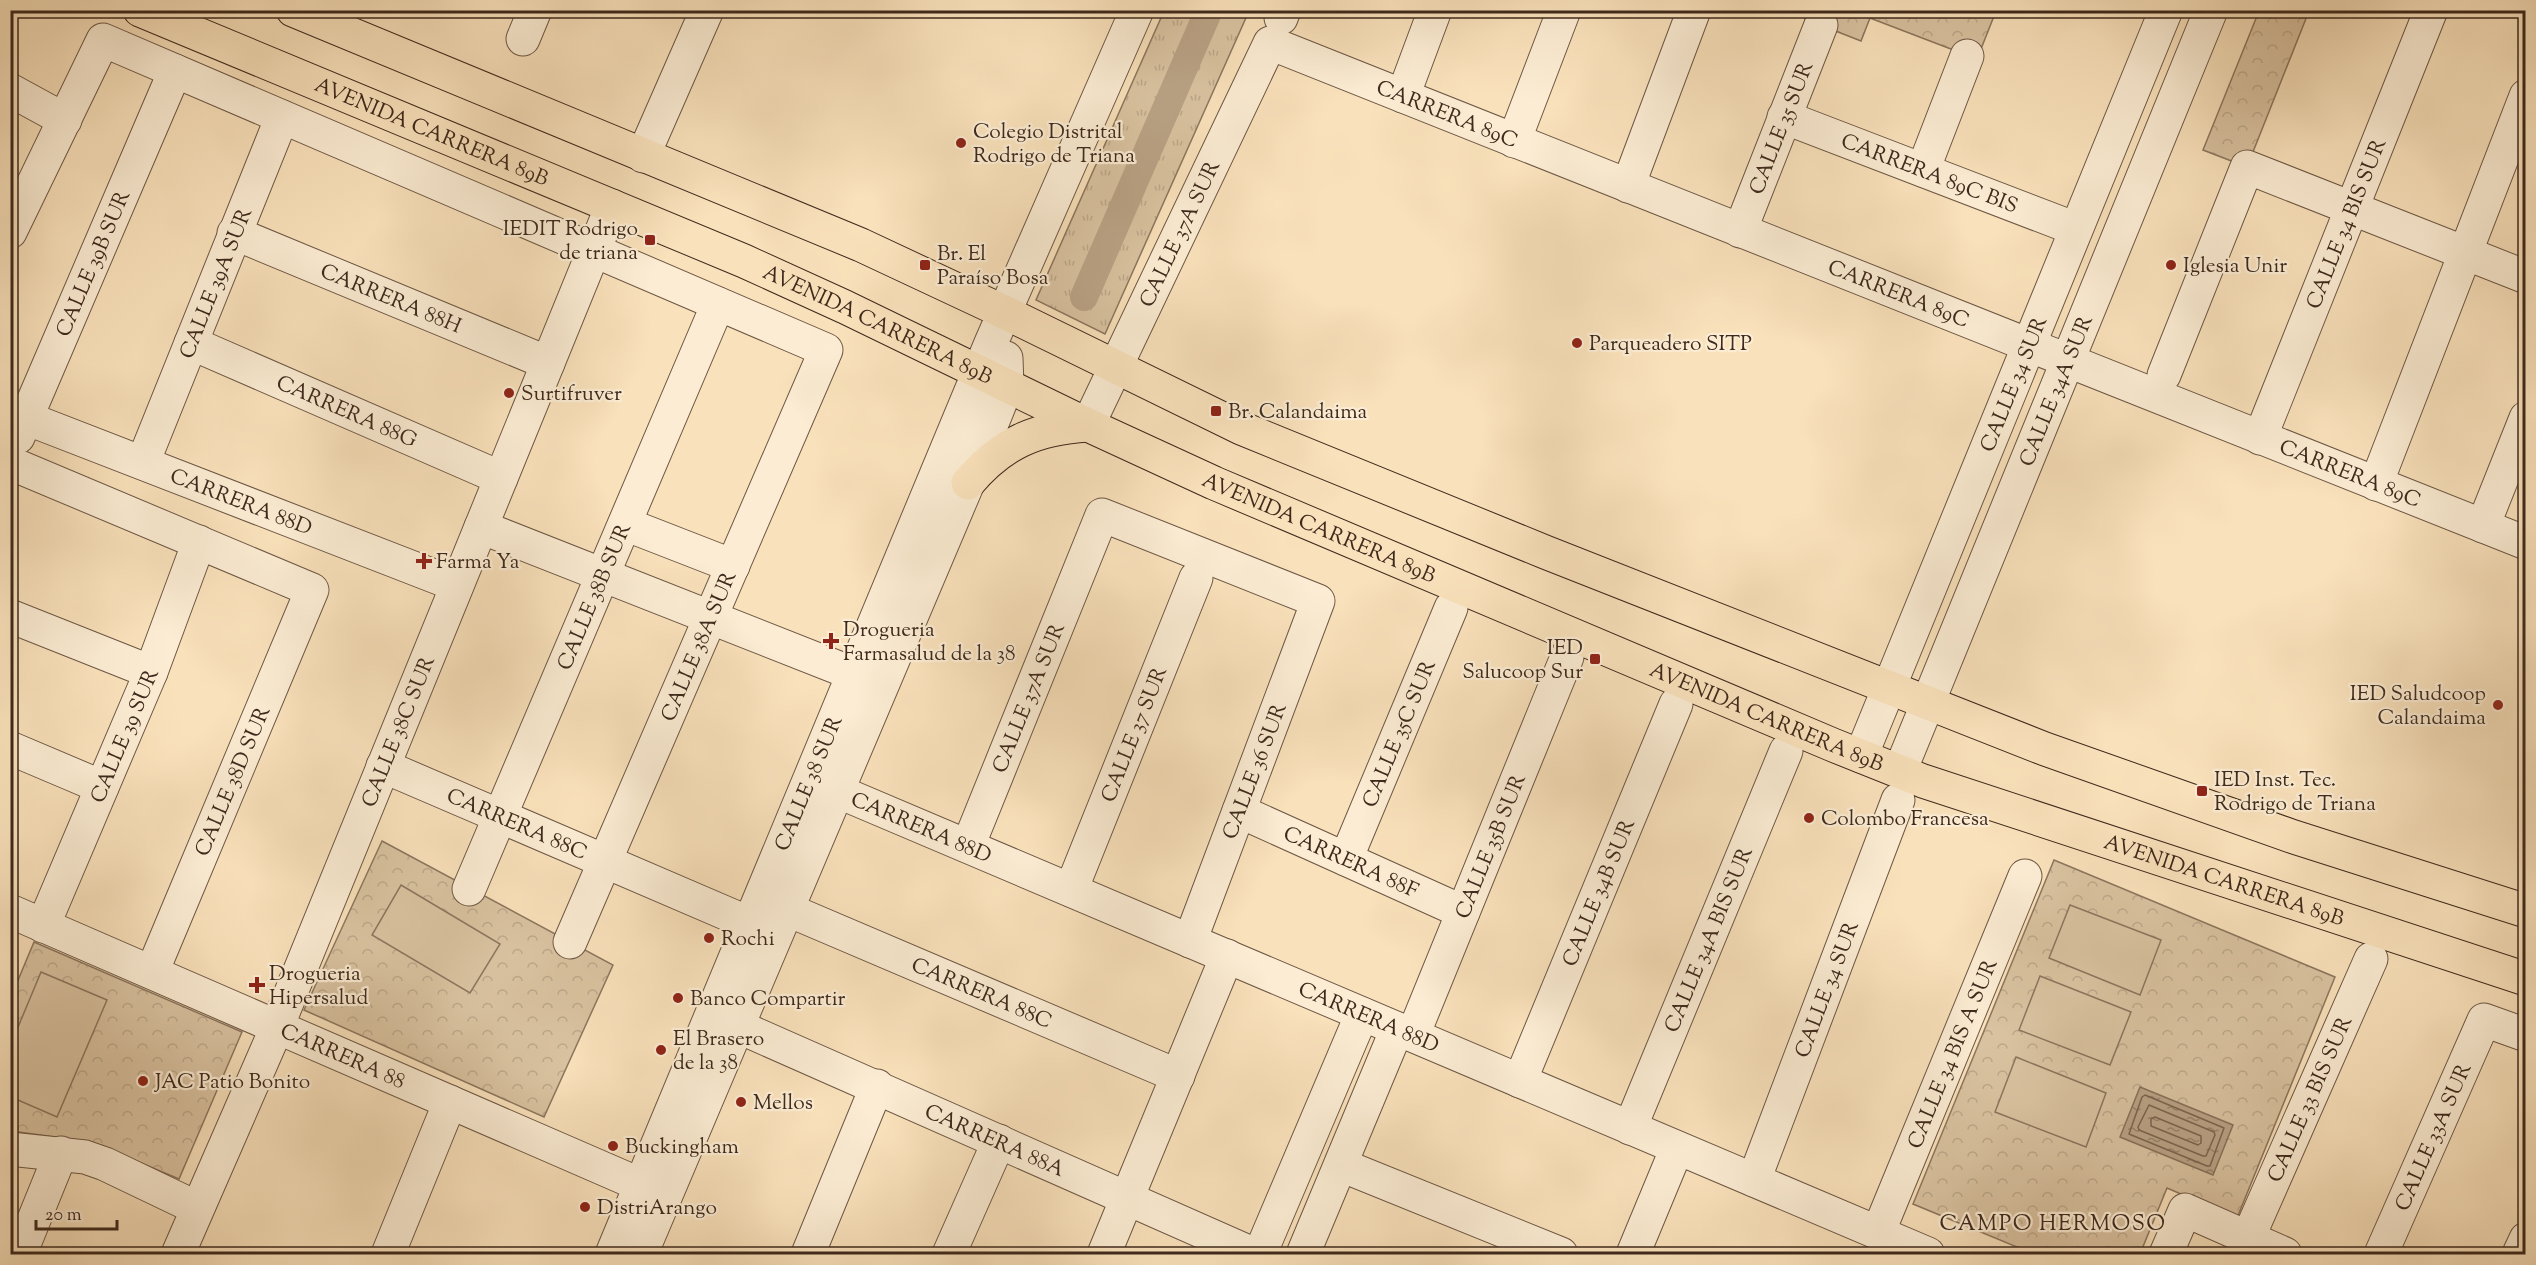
<svg xmlns="http://www.w3.org/2000/svg" width="2536" height="1265" font-family="'Sorts Mill Goudy',serif">
<style>
.grass{fill:url(#grass-tufts);stroke:#8c765e;stroke-width:1.5}
.forest{fill:url(#forest-crowns);stroke:#8c765e;stroke-width:1.5}
.garden{fill:#d9c2a0;stroke:#8c765e;stroke-width:1.5}
.water{fill:url(#water-ripples);stroke:#88725b;stroke-width:1.5}
.lines{fill:none;stroke-linecap:round;stroke-linejoin:round}
.shore{stroke:#7c6650;stroke-width:1.5}
.canal{stroke:#b9a285;stroke-width:28}
.minor-casing{stroke:#6d5744;stroke-width:35}
.major-casing{stroke:#3e291c;stroke-width:35}
.minor{stroke:#fbecd3;stroke-width:33}
.major{stroke:#f9e1bb;stroke-width:33}
.poi-dot{fill:#8f2418;stroke:#fbecd3;stroke-width:2}
.labels{text-anchor:middle;stroke-width:4.5;stroke-linejoin:round;paint-order:stroke}
.street-label{font-size:21px;fill:#3e291c;stroke:#fbecd3}
.poi-label{font-size:21px;fill:#3e291c;stroke:#fbecd3;text-anchor:start}
.neighbourhood-label{font-size:22px;letter-spacing:1.5px;fill:#3e291c;stroke:#fbecd3}
</style>
<defs>
<pattern id="grass-tufts" width="24" height="20" patternUnits="userSpaceOnUse" patternTransform="scale(1.5)"><rect width="24" height="20" fill="#d9c2a0"/><path d="M3 7l-1-3M5 7V3M7 7l1-3M15 17l-1-3M17 17v-4M19 17l1-3" fill="none" stroke="#bba789"/></pattern>
<pattern id="forest-crowns" width="20" height="18" patternUnits="userSpaceOnUse" patternTransform="scale(1.5)"><rect width="20" height="18" fill="#d9c2a0"/><path d="M2 6a3 3 0 1 1 6 0M12 15a3 3 0 1 1 6 0" fill="none" stroke="#bba789"/></pattern>
<pattern id="water-ripples" width="26" height="14" patternUnits="userSpaceOnUse" patternTransform="scale(1.5)"><rect width="26" height="14" fill="#b9a285"/><path d="M2 4q2-2 4 0t4 0M15 11q2-2 4 0t4 0" fill="none" stroke="#98846c"/></pattern>
</defs>
<rect width="100%" height="100%" fill="#f9e1bb"/>
<filter id="stains"><feTurbulence type="fractalNoise" baseFrequency=".00333" numOctaves="4"/><feColorMatrix values="0 0 0 0 .2 0 0 0 0 .09 0 0 0 0 .02 0 0 0 .5 -.17"/></filter>
<radialGradient id="worn" r=".72"><stop offset=".6" stop-color="#630" stop-opacity="0"/><stop offset="1" stop-color="#630" stop-opacity=".3"/></radialGradient>
<path class="grass" d="M1164 11H1249L1105 334 1036 300Z"/>
<path class="forest" d="M1809 10 1996 11 1977 59 1870 18 1861 41 1805 19Z
M2259 11H2309L2247 167 2203 150Z
M382 841 613 965 544 1117 304 1010Z
M2054 860 2335 977 2237 1218 2167 1188 2140 1254H2034L1913 1204Z
M34 942 242 1032 179 1179 91 1142 11 1131V997Z"/>
<path class="garden" d="M401 885 500 944 470 993 372 935Z
M2070 905 2161 940 2140 995 2049 958Z
M41 972 107 1000 57 1117 11 1097V1044Z
M2040 976 2131 1012 2110 1065 2019 1030Z
M2016 1057 2106 1093 2086 1147 1995 1112Z"/>
<path class="water" d="M2140 1087 2233 1125 2213 1175 2120 1137Z"/>
<g class="lines">
<path class="shore" d="M2145 1095 2224 1128 2210 1166H2207L2129 1134 2142 1097Z
M2149 1105 2214 1132 2215 1135 2206 1156H2203L2139 1130 2138 1127Z
M2155 1117 2201 1136V1143L2198 1145 2151 1126V1119Z"/>
<path class="canal" d="M1084 297 1209 10"/>
<defs>
<g id="minor">
<path d="M1281 18 1284 10"/>
<path d="M523 39 535 10"/>
<path d="M10 90 65 120"/>
<path d="M1403 96 1435 10"/>
<path id="s1" d="M1784 117 2076 229"/>
<path d="M1514 141 1564 10"/>
<path d="M643 156 707 10"/>
<path d="M1923 170 1967 56"/>
<path d="M1628 186 1694 10"/>
<path id="s2" d="M1740 231 1821 25"/>
<path d="M10 232 103 40 826 350 570 942"/>
<path id="s3" d="M234 233 548 363"/>
<path id="s4" d="M191 343 501 478"/>
<path d="M2164 375 2247 167 2526 277"/>
<path id="s5" d="M26 418 457 585"/>
<path id="s6" d="M1088 425 1270 43 2526 543"/>
<path id="s7" d="M18 437 175 71"/>
<path id="s8" d="M2260 438 2431 10"/>
<path id="s9" d="M148 450 282 117"/>
<path d="M10 463 312 590 152 972"/>
<path d="M2376 484 2526 96"/>
<path d="M625 524 733 566"/>
<path d="M2483 526 2526 418"/>
<path d="M481 527 854 674"/>
<path d="M10 616 151 672"/>
<path d="M10 748 102 787"/>
<path id="s10" d="M1861 756 2166 10"/>
<path id="s11" d="M383 766 751 924"/>
<path id="s12" d="M1900 771 2211 10"/>
<path id="s13" d="M811 780 1928 1254"/>
<path id="s14" d="M1239 811 1463 912"/>
<path id="s15" d="M968 846 1102 515 1318 601 1190 941"/>
<path id="s16" d="M1346 859 1451 608"/>
<path id="s17" d="M469 889 718 304"/>
<path id="s18" d="M1071 890 1196 578"/>
<path id="s19" d="M786 909 1178 1076"/>
<path id="s20" d="M10 911 641 1185"/>
<path id="s21" d="M43 926 151 672 199 542"/>
<path id="s22" d="M737 1026 1253 1254"/>
<path id="s23" d="M1413 1035 1567 657"/>
<path id="s24" d="M1520 1081 1676 704"/>
<path id="s25" d="M1630 1128 1786 751"/>
<path d="M10 1149 85 1157 105 1164 197 1208"/>
<path d="M1341 1165 1561 1254"/>
<path id="s26" d="M1754 1180 1898 800"/>
<path id="s27" d="M1878 1233 2025 876"/>
<path id="s28" d="M2248 1238 2371 959"/>
<path d="M20 1254 61 1153"/>
<path id="s29" d="M178 1254 277 1027 612 206"/>
<path d="M388 1254 450 1102"/>
<path id="s30" d="M612 1254 991 343 1137 10"/>
<path d="M641 1254 968 483 1007 386 1006 358"/>
<path d="M808 1254 877 1086"/>
<path d="M949 1254 999 1141"/>
<path d="M1104 1254 1227 956"/>
<path d="M1260 1254 1362 1014"/>
<path d="M1303 1254 1397 1029"/>
<path d="M1633 1254 1677 1148"/>
<path d="M2166 1254 2185 1210 2285 1254"/>
<path id="s31" d="M2381 1254 2484 1020 2526 1035"/>
<path d="M2519 1254 2526 1239"/>
</g>
<g id="major">
<path id="s32" d="M140 10 744 261 845 307 1088 425 1214 483 1833 745 1923 781 2526 979"/>
<path d="M293 10 861 245 1004 312 1241 428 1545 552 2045 749 2294 837 2526 911"/>
<path d="M968 483C1002 443 1036 428 1088 425"/>
</g>
</defs>
<use href="#minor" class="minor-casing"/>
<use href="#major" class="major-casing"/>
<use href="#minor" class="minor"/>
<use href="#major" class="major"/>
</g>
<g class="poi-dot">
<circle cx="961" cy="143" r="6"/>
<rect x="644" y="234" width="12" height="12" rx="3"/>
<rect x="919" y="259" width="12" height="12" rx="3"/>
<circle cx="2171" cy="265" r="6"/>
<circle cx="1577" cy="343" r="6"/>
<circle cx="509" cy="393" r="6"/>
<rect x="1210" y="405" width="12" height="12" rx="3"/>
<path d="M421 552h6v6h6v6h-6v6h-6v-6h-6v-6h6z"/>
<path d="M828 632h6v6h6v6h-6v6h-6v-6h-6v-6h6z"/>
<rect x="1589" y="653" width="12" height="12" rx="3"/>
<circle cx="2498" cy="705" r="6"/>
<rect x="2196" y="785" width="12" height="12" rx="3"/>
<circle cx="1809" cy="818" r="6"/>
<circle cx="709" cy="938" r="6"/>
<path d="M254 976h6v6h6v6h-6v6h-6v-6h-6v-6h6z"/>
<circle cx="678" cy="998" r="6"/>
<circle cx="661" cy="1050" r="6"/>
<circle cx="143" cy="1081" r="6"/>
<circle cx="741" cy="1102" r="6"/>
<circle cx="613" cy="1146" r="6"/>
<circle cx="585" cy="1207" r="6"/>
</g>
<g class="labels">
<g class="street-label">
<text dy="7" stroke="none"><textPath href="#s6" startOffset="614">CARRERA 89C</textPath></text>
<text dy="7" stroke="none"><textPath href="#s2" startOffset="111">CALLE 35 SUR</textPath></text>
<text dy="7" stroke="none"><textPath href="#s32" startOffset="316">AVENIDA CARRERA 89B</textPath></text>
<text dy="7" stroke="none"><textPath href="#s1" startOffset="156">CARRERA 89C BIS</textPath></text>
<text dy="7" stroke="none"><textPath href="#s8" startOffset="231">CALLE 34 BIS SUR</textPath></text>
<text dy="7" stroke="none"><textPath href="#s6" startOffset="212">CALLE 37A SUR</textPath></text>
<text dy="7" stroke="none"><textPath href="#s7" startOffset="189">CALLE 39B SUR</textPath></text>
<text dy="7" stroke="none"><textPath href="#s9" startOffset="180">CALLE 39A SUR</textPath></text>
<text dy="7" stroke="none"><textPath href="#s6" startOffset="1100">CARRERA 89C</textPath></text>
<text dy="7" stroke="none"><textPath href="#s3" startOffset="170">CARRERA 88H</textPath></text>
<text dy="7" stroke="none"><textPath href="#s32" startOffset="802">AVENIDA CARRERA 89B</textPath></text>
<text dy="7" stroke="none"><textPath href="#s10" startOffset="402">CALLE 34 SUR</textPath></text>
<text dy="7" stroke="none"><textPath href="#s12" startOffset="411">CALLE 34A SUR</textPath></text>
<text dy="7" stroke="none"><textPath href="#s4" startOffset="170">CARRERA 88G</textPath></text>
<text dy="7" stroke="none"><textPath href="#s6" startOffset="1586">CARRERA 89C</textPath></text>
<text dy="7" stroke="none"><textPath href="#s5" startOffset="231">CARRERA 88D</textPath></text>
<text dy="7" stroke="none"><textPath href="#s32" startOffset="1288">AVENIDA CARRERA 89B</textPath></text>
<text dy="7" stroke="none"><textPath href="#s17" startOffset="318">CALLE 38B SUR</textPath></text>
<text transform="translate(698 646) rotate(-67)" y="7">CALLE 38A SUR</text>
<text dy="7" stroke="none"><textPath href="#s15" startOffset="160">CALLE 37A SUR</textPath></text>
<text dy="7" stroke="none"><textPath href="#s32" startOffset="1774">AVENIDA CARRERA 89B</textPath></text>
<text dy="7" stroke="none"><textPath href="#s29" startOffset="567">CALLE 38C SUR</textPath></text>
<text dy="7" stroke="none"><textPath href="#s18" startOffset="168">CALLE 37 SUR</textPath></text>
<text dy="7" stroke="none"><textPath href="#s16" startOffset="136">CALLE 35C SUR</textPath></text>
<text dy="7" stroke="none"><textPath href="#s21" startOffset="207">CALLE 39 SUR</textPath></text>
<text transform="translate(1254 771) rotate(-69)" y="7">CALLE 36 SUR</text>
<text transform="translate(232 781) rotate(-67)" y="7">CALLE 38D SUR</text>
<text dy="7" stroke="none"><textPath href="#s30" startOffset="510">CALLE 38 SUR</textPath></text>
<text dy="7" stroke="none"><textPath href="#s11" startOffset="146">CARRERA 88C</textPath></text>
<text dy="7" stroke="none"><textPath href="#s13" startOffset="120">CARRERA 88D</textPath></text>
<text dy="7" stroke="none"><textPath href="#s23" startOffset="204">CALLE 35B SUR</textPath></text>
<text dy="7" stroke="none"><textPath href="#s14" startOffset="123">CARRERA 88F</textPath></text>
<text dy="7" stroke="none"><textPath href="#s32" startOffset="2260">AVENIDA CARRERA 89B</textPath></text>
<text dy="7" stroke="none"><textPath href="#s24" startOffset="204">CALLE 34B SUR</textPath></text>
<text dy="7" stroke="none"><textPath href="#s25" startOffset="204">CALLE 34A BIS SUR</textPath></text>
<text dy="7" stroke="none"><textPath href="#s26" startOffset="204">CALLE 34 SUR</textPath></text>
<text dy="7" stroke="none"><textPath href="#s19" startOffset="213">CARRERA 88C</textPath></text>
<text dy="7" stroke="none"><textPath href="#s13" startOffset="606">CARRERA 88D</textPath></text>
<text dy="7" stroke="none"><textPath href="#s20" startOffset="363">CARRERA 88</textPath></text>
<text dy="7" stroke="none"><textPath href="#s27" startOffset="194">CALLE 34 BIS A SUR</textPath></text>
<text dy="7" stroke="none"><textPath href="#s28" startOffset="152">CALLE 33 BIS SUR</textPath></text>
<text dy="7" stroke="none"><textPath href="#s31" startOffset="128">CALLE 33A SUR</textPath></text>
<text dy="7" stroke="none"><textPath href="#s22" startOffset="282">CARRERA 88A</textPath></text>
</g>
<g class="poi-label">
<text x="973" y="138">Colegio Distrital<tspan x="973" dy="24">Rodrigo de Triana</tspan></text>
<text x="638" y="235" text-anchor="end">IEDIT Rodrigo<tspan x="638" dy="24">de triana</tspan></text>
<text x="937" y="260">Br. El<tspan x="937" dy="24">Paraíso Bosa</tspan></text>
<text x="2183" y="272">Iglesia Unir</text>
<text x="1589" y="350">Parqueadero SITP</text>
<text x="521" y="400">Surtifruver</text>
<text x="1228" y="418">Br. Calandaima</text>
<text x="436" y="568">Farma Ya</text>
<text x="843" y="636">Drogueria<tspan x="843" dy="24">Farmasalud de la 38</tspan></text>
<text x="1583" y="654" text-anchor="end">IED<tspan x="1583" dy="24">Salucoop Sur</tspan></text>
<text x="2486" y="700" text-anchor="end">IED Saludcoop<tspan x="2486" dy="24">Calandaima</tspan></text>
<text x="2214" y="786">IED Inst. Tec.<tspan x="2214" dy="24">Rodrigo de Triana</tspan></text>
<text x="1821" y="825">Colombo Francesa</text>
<text x="721" y="945">Rochi</text>
<text x="269" y="980">Drogueria<tspan x="269" dy="24">Hipersalud</tspan></text>
<text x="690" y="1005">Banco Compartir</text>
<text x="673" y="1045">El Brasero<tspan x="673" dy="24">de la 38</tspan></text>
<text x="155" y="1088">JAC Patio Bonito</text>
<text x="753" y="1109">Mellos</text>
<text x="625" y="1153">Buckingham</text>
<text x="597" y="1214">DistriArango</text>
</g>
<g class="neighbourhood-label">
<text x="2053" y="1230">CAMPO HERMOSO</text>
</g>
</g>
<rect width="2536" height="1265" fill="none" stroke="#f9e1bb" stroke-width="36"/>
<rect x="12" y="12" width="2512" height="1241" fill="none" stroke="#3e291c" stroke-width="3"/>
<rect x="18" y="18" width="2500" height="1229" fill="none" stroke="#3e291c" stroke-width="1.5"/>
<path d="M36 1220v9h81v-9" fill="none" stroke="#3e291c" stroke-width="3"/>
<text x="45" y="1220" font-size="18" fill="#3e291c" stroke="#fbecd3" stroke-width="4.5" paint-order="stroke">20 m</text>
<rect width="100%" height="100%" filter="url(#stains)"/>
<rect width="100%" height="100%" fill="url(#worn)"/>
</svg>
